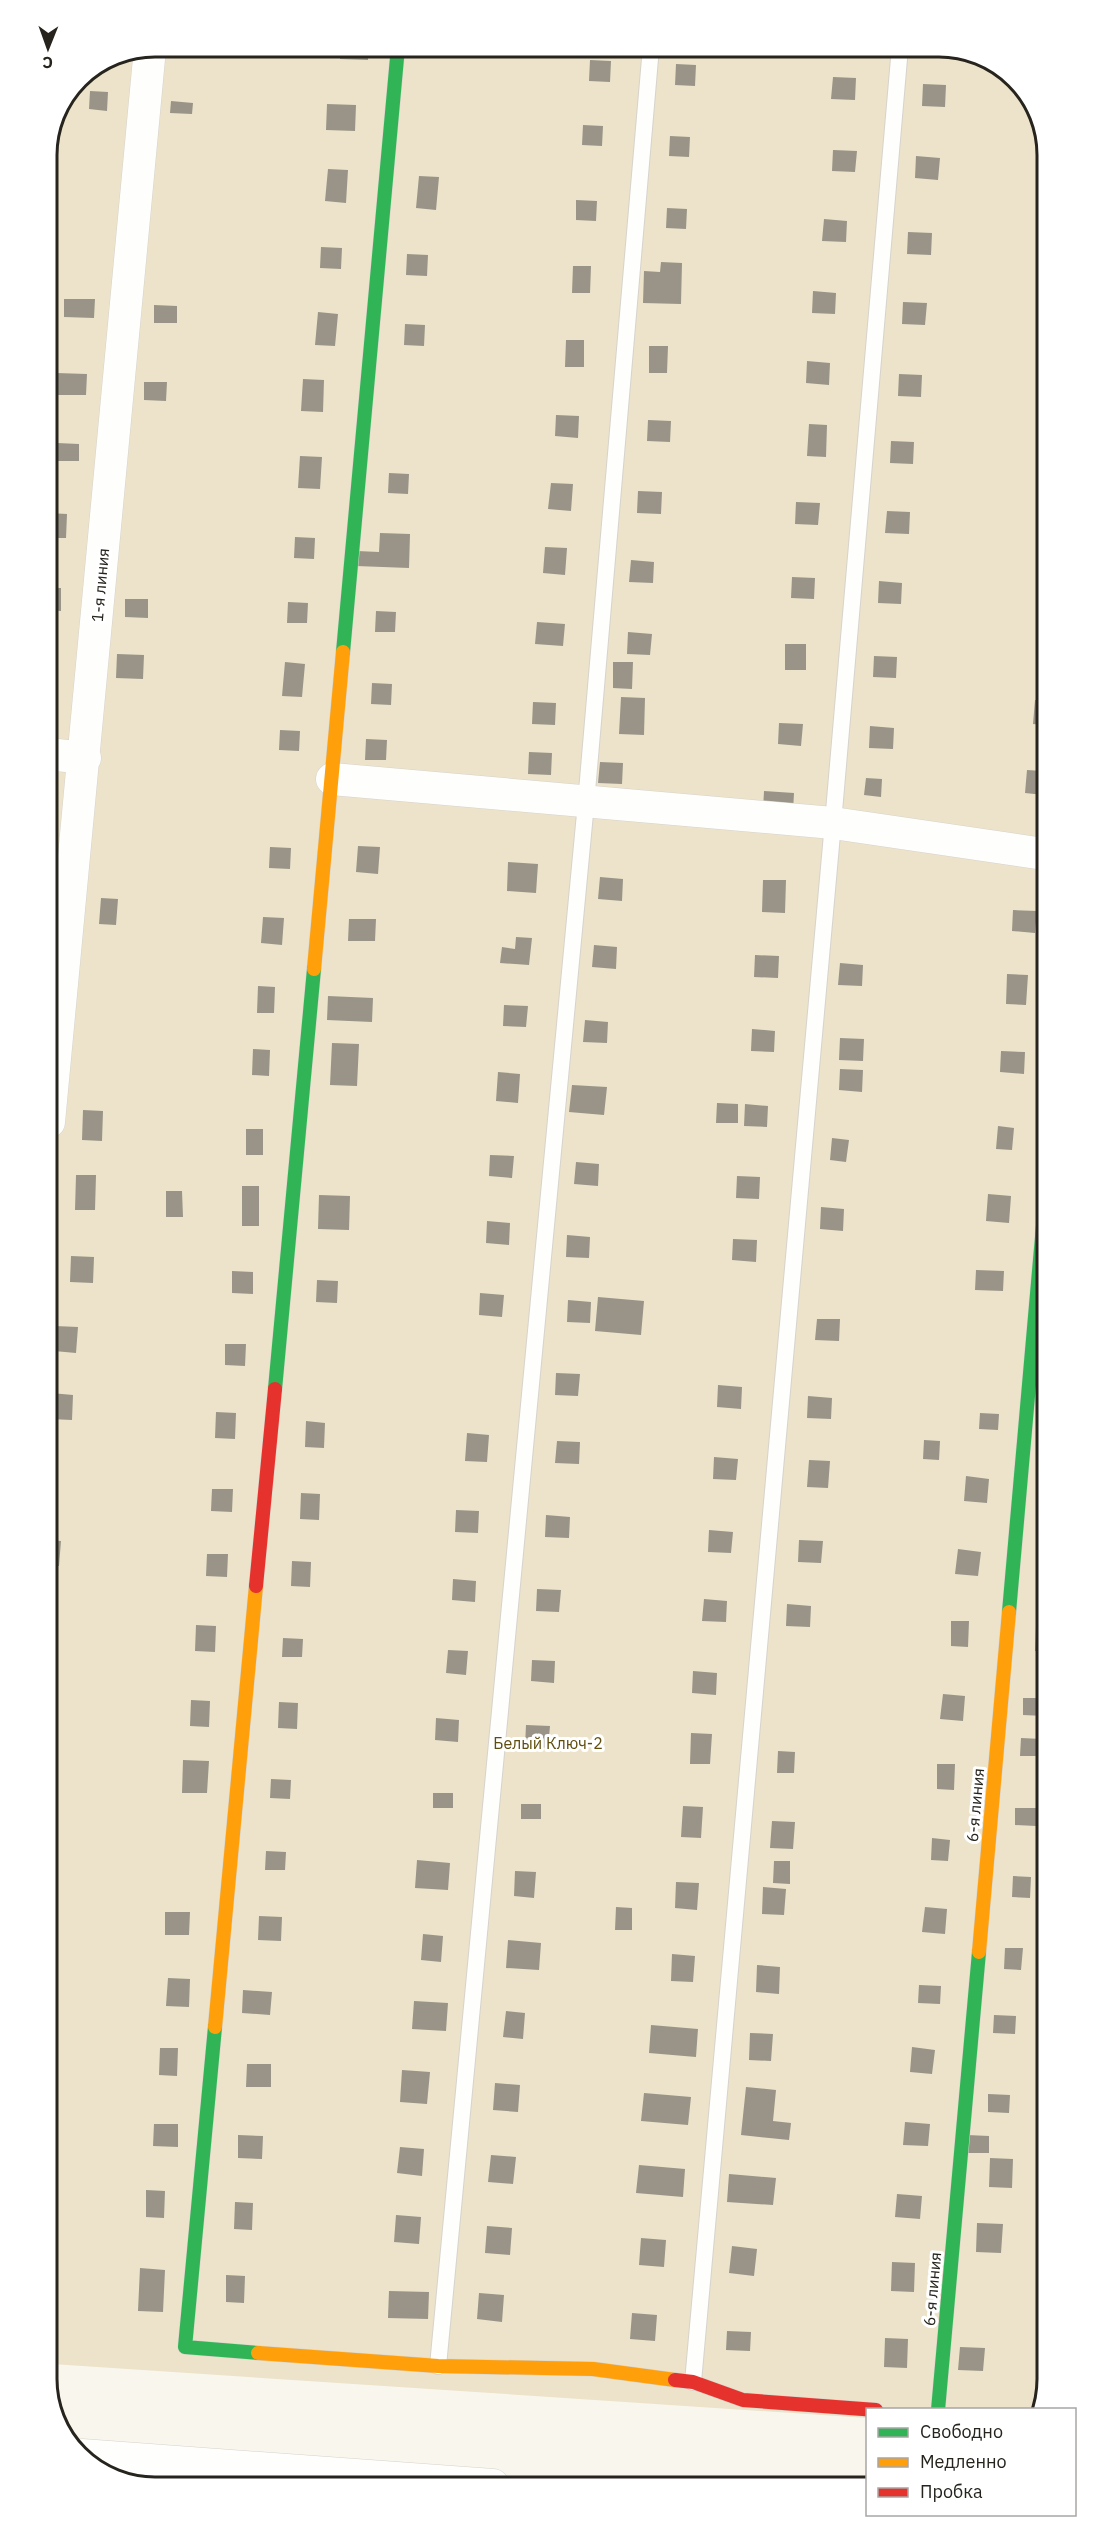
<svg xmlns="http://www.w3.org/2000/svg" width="1094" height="2534" font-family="'IBM Plex Sans',sans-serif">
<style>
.green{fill:#ece3ca}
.building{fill:#999487}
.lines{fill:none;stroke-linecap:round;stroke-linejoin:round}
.lane-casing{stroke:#d7d3cc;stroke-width:18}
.street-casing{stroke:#d7d3cc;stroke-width:33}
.fast-casing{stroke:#d7d3cc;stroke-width:15}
.slow-casing{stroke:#d7d3cc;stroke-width:15}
.jam-casing{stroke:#d7d3cc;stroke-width:15}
.lane{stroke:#fefefc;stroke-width:16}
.street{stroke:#fefefc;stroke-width:32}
.fast{stroke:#30b455;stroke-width:14}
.slow{stroke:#ff9f0a;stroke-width:14}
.jam{stroke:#e5322d;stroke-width:14}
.labels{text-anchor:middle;stroke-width:6;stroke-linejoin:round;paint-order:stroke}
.street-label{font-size:16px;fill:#26241d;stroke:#fff}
.park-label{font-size:16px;fill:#5f4d0d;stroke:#fff}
.rim{fill:none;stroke:#26241d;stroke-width:3}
</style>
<rect width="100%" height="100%" fill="#f9f6ee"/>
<path class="green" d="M155 47H946L1005 69 1042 120 1047 2379 1037 2409 868 2410 867 2418 52 2364 47 148 79 78 114 55Z"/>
<path class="building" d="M341 47H369L368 60 340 59Z
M590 60 611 61 610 82 589 81Z
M676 64 696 65 695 86 675 85Z
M833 77 856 78 855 100 831 99Z
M923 84 946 85 945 107 922 106Z
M90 91 108 92 107 111 89 109Z
M171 101 193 103 192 114 170 113Z
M327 104 356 105 355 131 326 130Z
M583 125 603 126 602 146 582 145Z
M670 136 690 137 689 157 669 156Z
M833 150 857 151 855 172 832 171Z
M916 156 940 158 938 180 915 178Z
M328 169 348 170 346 203 325 201Z
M419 176 439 177 436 210 416 208Z
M576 200 597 201 596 221 576 220Z
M667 208 687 209 686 229 666 228Z
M824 219 847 221 846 242 822 241Z
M908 232 932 233 931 255 907 254Z
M321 247 342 248 341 269 320 268Z
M407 254 428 255 427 276 406 275Z
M661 262 682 263 681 304 643 303 644 271 660 272Z
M573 266H591L590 293H572Z
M813 291 836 293 835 314 812 313Z
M64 299H95L94 318 64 317Z
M903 302 927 303 925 325 902 324Z
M154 305 177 306V323H154Z
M318 312 338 314 335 346 315 345Z
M405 324 425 325 424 346 404 345Z
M566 340H584V367H565Z
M649 346H668L667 373H649Z
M807 361 830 363 829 385 806 383Z
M56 373 87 374 86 395H56Z
M899 374 922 375 921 397 898 396Z
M303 379 324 380 323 412 301 411Z
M144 382H167L166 401 144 400Z
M556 415 579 416 578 438 555 436Z
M648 420 671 421 670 442 647 441Z
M809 424 827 425 826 457 807 456Z
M891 441 914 442 913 464 890 463Z
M57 443 79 444V461H56Z
M300 456 322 457 320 489 298 488Z
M389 473 409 474 408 494 388 493Z
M551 483 573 484 571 511 548 509Z
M638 491 662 492 661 514 637 513Z
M796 502 820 503 818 525 795 524Z
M887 511 910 512 909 534 885 533Z
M48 513 67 514 66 538H48Z
M380 533 410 534 409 568 356 566 357 551 379 552Z
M295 537 315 538 314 559 294 558Z
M545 547 567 548 565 575 543 573Z
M631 560 654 562 653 583 629 582Z
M792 577 815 578 814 599 791 598Z
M879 581 902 583 901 604 878 603Z
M48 588H61V611L48 610Z
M125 599H148V618L125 617Z
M288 602 308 603 307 623H287Z
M1041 602 1043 603V621H1040Z
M376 611 396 612 395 632H375Z
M537 622 565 624 563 646 535 644Z
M1041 628H1043V652H1039Z
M628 632 652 634 650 655 627 654Z
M785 644H806V670H785Z
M48 648H58L57 672 48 671Z
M117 654 144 655 143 679 116 678Z
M874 656 897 657 896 678 873 677Z
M285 662 305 664 302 697 282 696Z
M613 662H633L632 689 613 688Z
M372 683 392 684 391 705 371 704Z
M621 697 645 698 644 735 619 734Z
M1035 700 1043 701V725L1033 724Z
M533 702 556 703 555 725 532 724Z
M779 723 803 724 801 746 778 744Z
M870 726 894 728 893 749 869 748Z
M280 730 300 731 299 751 279 750Z
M366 739 387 740 386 760H365Z
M529 752 552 753 551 775 528 774Z
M600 762 623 763 622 784 598 783Z
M1027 770 1043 771 1044 795 1025 793Z
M866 778 882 779 881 797 864 795Z
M764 791 794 793 793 811 763 810Z
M358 846 380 847 378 874 356 872Z
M270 847 291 848 290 869 269 868Z
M508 862 538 864 536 893 507 891Z
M600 877 623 879 622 901 598 899Z
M763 880H786L785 913 762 912Z
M101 898 118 899 116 925 99 924Z
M1013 910 1037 911 1035 933 1012 931Z
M263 917 284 918 282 945 261 943Z
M349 919H376L375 941H348Z
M516 937 532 938 529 965 500 963 502 947 515 949Z
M594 945 617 947 616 969 592 967Z
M755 955 779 956 778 978 754 977Z
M840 963 863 965 862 986 838 985Z
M1007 974 1028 975 1026 1005 1006 1004Z
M258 986 275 987 274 1013H257Z
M328 996 373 998 372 1022 327 1020Z
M504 1005 528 1006 526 1027 503 1026Z
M585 1020 608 1022 607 1043 583 1042Z
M752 1029 775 1031 774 1052 751 1051Z
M840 1038 864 1039 863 1061 839 1060Z
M332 1043 359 1044 357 1086 330 1085Z
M253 1049 270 1050 269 1076 252 1075Z
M1001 1051 1025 1052 1024 1074 1000 1072Z
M840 1069 863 1070 862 1092 839 1090Z
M498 1072 520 1074 518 1103 496 1101Z
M572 1085 607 1087 604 1115 569 1112Z
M717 1103 738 1104V1123H716Z
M745 1104 768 1106 767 1127 744 1126Z
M83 1110 103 1111 102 1141 82 1140Z
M998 1126 1014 1128 1012 1150 996 1149Z
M246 1129H263V1155H246Z
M832 1138 849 1140 846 1162 830 1160Z
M490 1155 514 1156 512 1178 489 1176Z
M576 1162 599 1164 598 1186 574 1184Z
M76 1175H96L95 1210H75Z
M737 1176 760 1177 759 1199 736 1198Z
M242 1186H259V1226H242Z
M166 1191H182L183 1217H166Z
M988 1194 1011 1196 1009 1223 986 1221Z
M319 1195 350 1196 349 1230 318 1229Z
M821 1207 844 1209 843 1231 820 1229Z
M487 1221 510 1223 509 1245 486 1243Z
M567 1235 590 1237 589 1258 566 1257Z
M733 1239 757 1240 756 1262 732 1260Z
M71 1256 94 1257 93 1283 70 1282Z
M976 1270 1004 1271 1003 1291 975 1290Z
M232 1271 253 1272V1294L232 1293Z
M317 1280 338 1281 337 1303 316 1302Z
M480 1293 504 1295 502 1317 479 1315Z
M598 1297 644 1301 641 1335 595 1331Z
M568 1300 591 1302 590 1323 567 1322Z
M817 1319H840L839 1341 815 1340Z
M55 1326 78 1327 76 1353 54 1351Z
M225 1344H246L245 1366 225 1365Z
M556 1373 580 1374 578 1396 555 1395Z
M718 1385 742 1387 741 1409 717 1407Z
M51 1393 73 1395 72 1420 50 1419Z
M808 1396 832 1398 831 1419 807 1418Z
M216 1412 236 1413 235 1439 215 1438Z
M980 1413 999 1414 998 1430 979 1429Z
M306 1421 325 1423 324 1448 305 1447Z
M467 1433 489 1435 487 1462 465 1461Z
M924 1440 940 1441 939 1460 923 1459Z
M557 1441 580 1442 579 1464 555 1463Z
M714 1457 738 1459 736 1480 713 1479Z
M809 1460 830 1461 828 1488 807 1487Z
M966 1476 989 1479 987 1503 964 1501Z
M212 1489H233L232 1512 211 1511Z
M301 1493 320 1494 319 1520 300 1519Z
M456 1510 479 1511 478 1533 455 1532Z
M546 1515 570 1517 569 1538 545 1537Z
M709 1530 733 1532 731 1553 708 1552Z
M50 1540 61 1541 59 1566H50Z
M799 1540 823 1541 821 1563 798 1562Z
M958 1549 981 1552 978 1576 955 1574Z
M207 1554H228L227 1577 206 1576Z
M292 1561 311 1562 310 1587 291 1586Z
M453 1579 476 1581 475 1602 452 1600Z
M537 1589 561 1590 559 1612 536 1611Z
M704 1599 727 1601 726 1622 702 1621Z
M787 1604 811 1606 810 1627 786 1626Z
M50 1618H56L55 1643H50Z
M951 1621H969L968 1647 951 1646Z
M196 1625 216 1626 215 1652 195 1651Z
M1036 1626H1046V1652L1035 1651Z
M283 1638 303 1639 302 1657H282Z
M448 1650 468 1651 466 1675 446 1673Z
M532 1660 555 1661 554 1683 531 1681Z
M693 1671 717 1673 716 1695 692 1693Z
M943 1694 965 1696 963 1721 940 1719Z
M1023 1698H1045L1044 1716 1023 1715Z
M191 1700 210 1701 209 1727 190 1726Z
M279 1702 298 1703 297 1729 278 1728Z
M436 1718 459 1720 458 1742 435 1740Z
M526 1725 550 1726 548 1748 525 1746Z
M691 1733 712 1734 710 1764H690Z
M1021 1738 1042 1739V1756H1020Z
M778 1751 795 1752 794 1773H777Z
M183 1760 209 1761 207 1793H182Z
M937 1764H955L954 1790 937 1789Z
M271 1779 291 1780 290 1799 270 1798Z
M433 1793H453V1808H433Z
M521 1804H541V1819H521Z
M683 1806 703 1807 701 1838 681 1837Z
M1015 1808H1037L1036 1826 1015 1825Z
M772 1821 795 1822 793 1849 770 1848Z
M932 1838 950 1840 948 1861 931 1860Z
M266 1851 286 1852 285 1870H265Z
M417 1860 450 1863 448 1890 415 1888Z
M774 1861H790V1884L773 1883Z
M515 1871 536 1872 534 1898 514 1896Z
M1013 1876 1031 1877 1030 1898 1012 1897Z
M676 1882 699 1883 697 1910 675 1908Z
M763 1887 786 1889 784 1915 762 1914Z
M616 1907 632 1908V1930H615Z
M925 1907 947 1909 945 1934 922 1932Z
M165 1912H190L189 1935H165Z
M259 1916 282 1917 281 1941 258 1940Z
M423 1934 443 1936 441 1962 421 1960Z
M508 1940 541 1943 539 1970 506 1968Z
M1005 1948H1023L1021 1970 1004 1969Z
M672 1954 695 1956 693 1982 671 1981Z
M757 1965 780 1967 779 1994 756 1992Z
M168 1978 190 1979 189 2007 166 2006Z
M919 1985 941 1986 940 2004 918 2003Z
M243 1990 272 1992 270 2015 242 2013Z
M414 2001 448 2003 446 2031 412 2029Z
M506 2011 525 2013 523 2039 503 2037Z
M994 2015 1016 2016 1015 2034 993 2033Z
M651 2025 698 2029 696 2057 649 2053Z
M750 2033 773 2034 771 2061 749 2060Z
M912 2047 935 2050 932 2074 910 2072Z
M160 2048H178L177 2076 159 2075Z
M247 2064H271V2087H246Z
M402 2070 430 2072 427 2104 400 2102Z
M495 2083 520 2085 518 2112 493 2110Z
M746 2087 776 2090 773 2121 791 2123 789 2140 741 2135Z
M644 2093 691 2097 688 2125 641 2121Z
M988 2094 1010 2095 1009 2113 988 2112Z
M905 2122 930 2124 928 2146 903 2145Z
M154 2124H178V2147L153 2146Z
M238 2135 263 2136 262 2159 238 2158Z
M967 2135 989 2136V2153H967Z
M400 2147 424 2149 422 2176 397 2173Z
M491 2155 516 2157 513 2184 488 2182Z
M990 2158 1013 2159 1012 2188 989 2187Z
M639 2165 685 2169 683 2197 636 2193Z
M729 2174 776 2178 773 2205 727 2202Z
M146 2190 165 2191 164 2218 146 2217Z
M897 2194 922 2196 920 2219 895 2217Z
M235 2202 253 2203 252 2230 234 2229Z
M396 2215 421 2217 419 2244 394 2242Z
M977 2223 1003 2224 1001 2253 976 2252Z
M487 2226 512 2228 510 2255 485 2253Z
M641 2238 666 2240 664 2267 639 2265Z
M732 2246 757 2249 754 2276 729 2273Z
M892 2262 915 2263 914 2292 891 2291Z
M140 2268 165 2270 163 2312 138 2311Z
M226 2275 245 2276 244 2303 226 2302Z
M389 2291 429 2292 428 2319 388 2318Z
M479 2293 504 2295 502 2322 477 2319Z
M632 2313 657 2315 655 2341 630 2339Z
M727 2331 751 2332 750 2351 726 2350Z
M885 2338 908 2339 907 2368 884 2367Z
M960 2347 985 2348 983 2371 958 2370Z"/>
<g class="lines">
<defs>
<path id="lane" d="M438 2366 586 803 651 47
M693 2382 833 823 900 47"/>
<path id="street" d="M48 754 85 758
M332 779 833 823 1044 854
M49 1122 150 48
M82 2455 493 2485"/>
<path id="fast" d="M343 652 398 47
M275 1389 314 969
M1009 1612 1045 1203
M215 2027 185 2347 258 2353
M938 2410 979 1952"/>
<path id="slow" d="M314 969 343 652
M979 1952 1009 1612
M215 2027 256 1586
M258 2353 438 2366 593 2369 675 2380"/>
<path id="jam" d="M256 1586 275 1389
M675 2380 693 2382 743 2400 876 2410"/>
</defs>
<use href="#lane" class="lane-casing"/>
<use href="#street" class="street-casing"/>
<use href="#fast" class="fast-casing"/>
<use href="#slow" class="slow-casing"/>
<use href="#jam" class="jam-casing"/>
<use href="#lane" class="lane"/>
<use href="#street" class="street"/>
<use href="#fast" class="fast"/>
<use href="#slow" class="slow"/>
<use href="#jam" class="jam"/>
</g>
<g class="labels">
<g class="street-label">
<text transform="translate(100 585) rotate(-85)" y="6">1-я линия</text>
<text transform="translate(975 1805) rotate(-85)" y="6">6-я линия</text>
<text transform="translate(932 2289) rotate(-85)" y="6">6-я линия</text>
</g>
<g class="park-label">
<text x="548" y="1749">Белый Ключ-2</text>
</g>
</g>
<path d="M0 0H1094V2534H0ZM155 57H939A98 98 0 0 1 1037 155V2379A98 98 0 0 1 939 2477H155A98 98 0 0 1 57 2379V155A98 98 0 0 1 155 57Z" fill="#fff" fill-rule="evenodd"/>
<path class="rim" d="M155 57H939A98 98 0 0 1 1037 155V2379A98 98 0 0 1 939 2477H155A98 98 0 0 1 57 2379V155A98 98 0 0 1 155 57Z"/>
<rect x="866" y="2408" width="210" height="108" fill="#ffffff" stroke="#a8a7a5" stroke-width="1.5"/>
<rect x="878" y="2428" width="30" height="9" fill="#30b455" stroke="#a8a7a5" stroke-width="1.5"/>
<text x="920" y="2438" font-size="18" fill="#26241d">Свободно</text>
<rect x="878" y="2458" width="30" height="9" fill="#ff9f0a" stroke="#a8a7a5" stroke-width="1.5"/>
<text x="920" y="2468" font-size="18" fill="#26241d">Медленно</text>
<rect x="878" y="2488" width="30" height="9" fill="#e5322d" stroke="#a8a7a5" stroke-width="1.5"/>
<text x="920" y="2498" font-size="18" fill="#26241d">Пробка</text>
<g transform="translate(48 48) rotate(181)" stroke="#ffffff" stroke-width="4.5" paint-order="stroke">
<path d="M0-4.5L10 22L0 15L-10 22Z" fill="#26241d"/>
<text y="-9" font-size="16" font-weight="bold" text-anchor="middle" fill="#26241d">С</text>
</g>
</svg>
